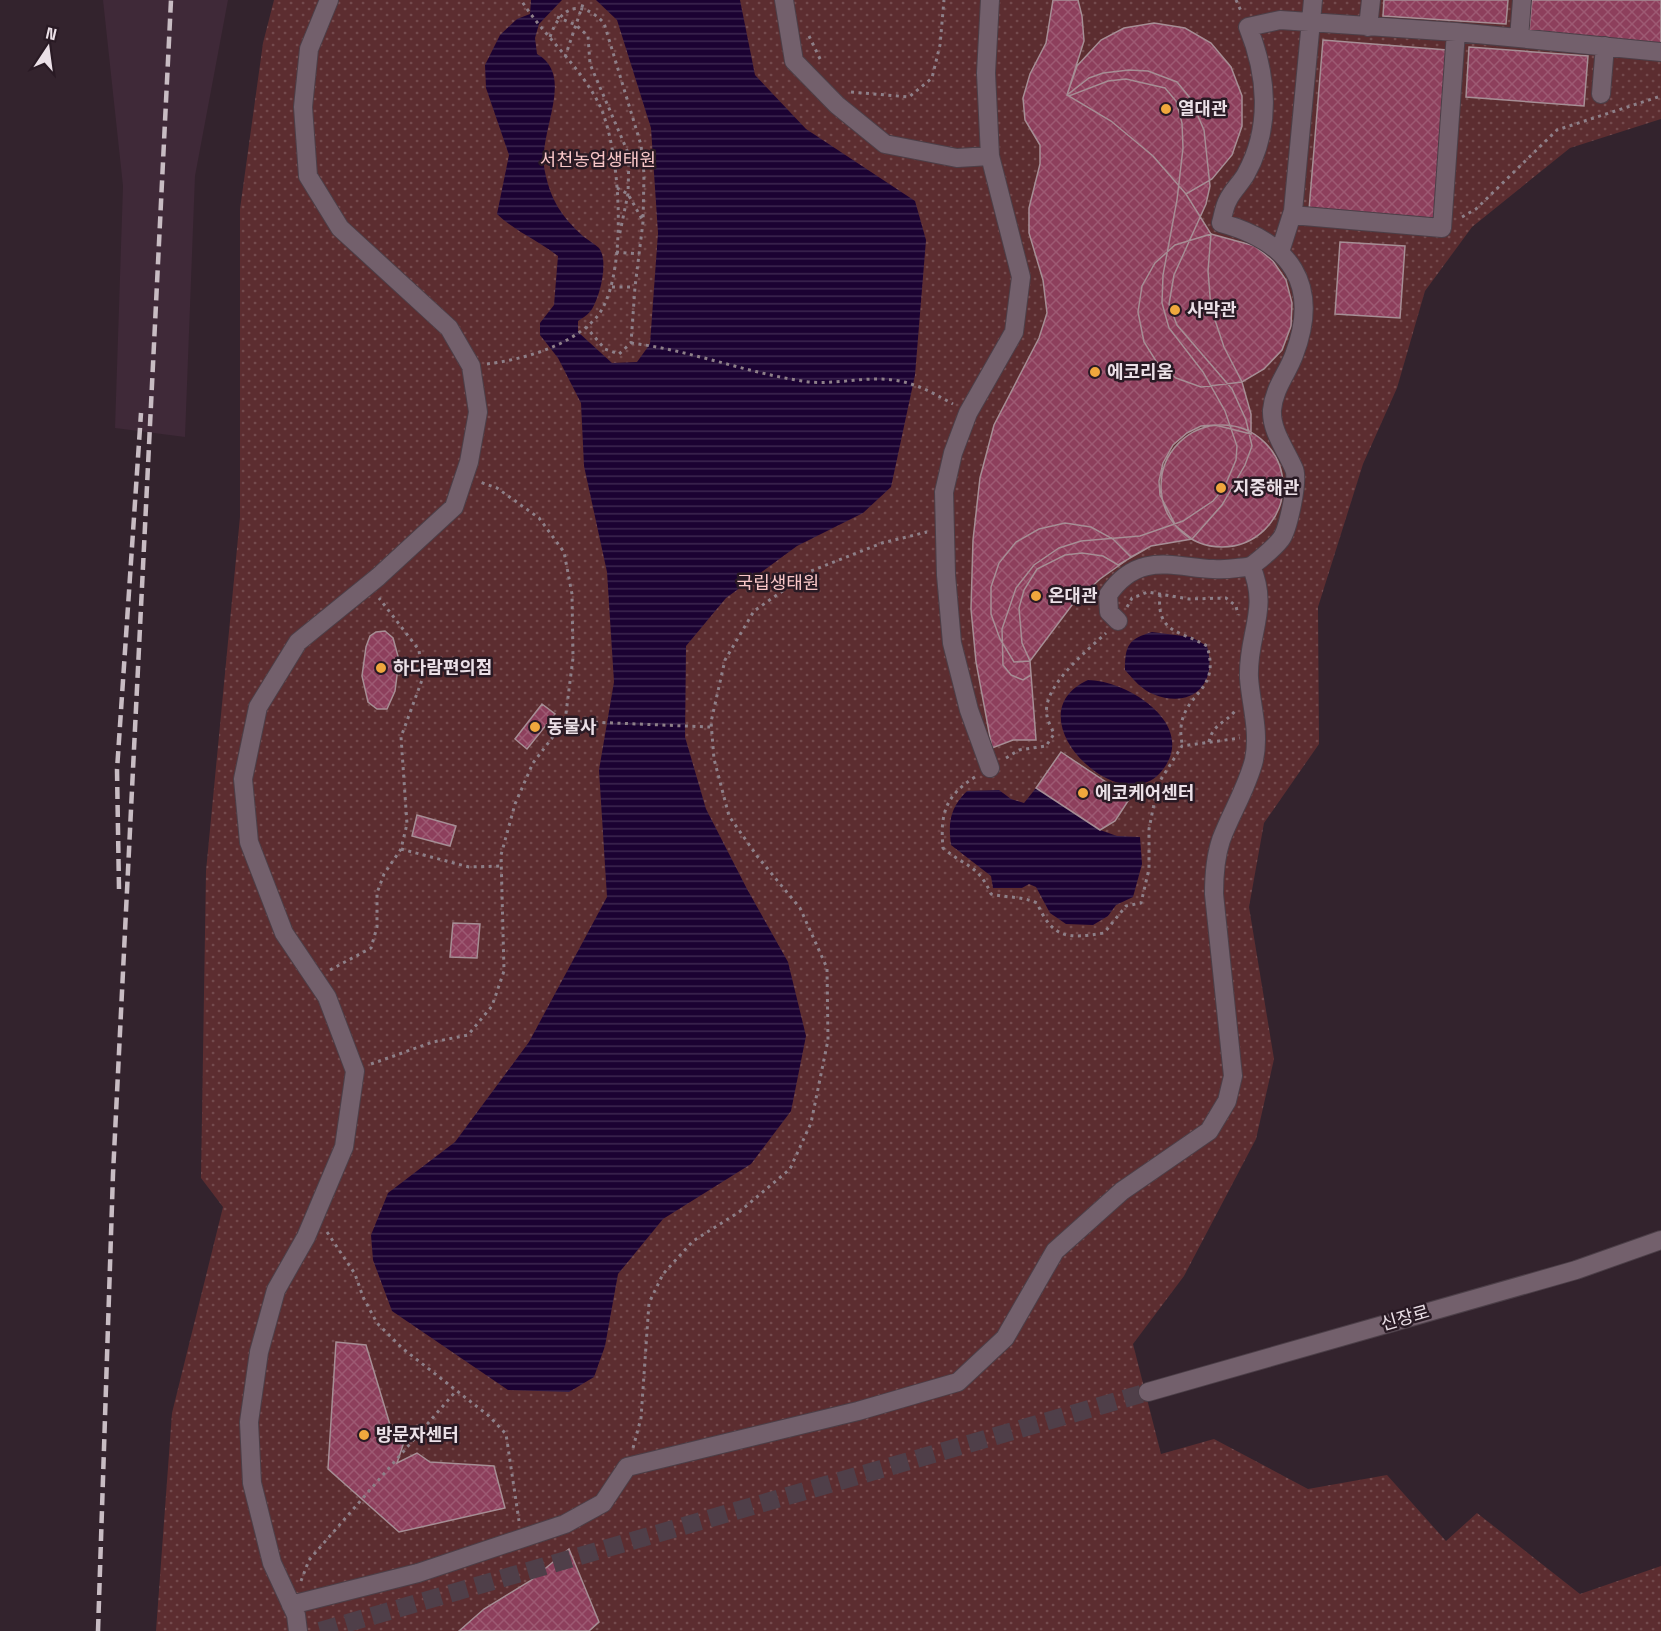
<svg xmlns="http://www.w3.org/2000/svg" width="1661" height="1631" font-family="'Space Grotesk','Noto Sans KR',sans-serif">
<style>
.built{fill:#3f2938}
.garden{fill:url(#garden-dots)}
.water{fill:url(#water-rules)}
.building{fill:url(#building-cross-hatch);stroke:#a68e95;stroke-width:1.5}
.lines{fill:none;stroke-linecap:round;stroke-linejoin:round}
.minor-tunnel{stroke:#4f3f49;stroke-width:18;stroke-dasharray:18 9;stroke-linecap:butt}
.minor-casing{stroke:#4c3f48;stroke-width:20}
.path{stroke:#8e8089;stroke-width:3;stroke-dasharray:3 4.5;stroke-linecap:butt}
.minor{stroke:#73606c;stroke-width:18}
.rail{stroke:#c8bcc3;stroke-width:4.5;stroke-dasharray:12 6;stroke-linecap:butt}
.poi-dot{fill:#efa73d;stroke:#291a24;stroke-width:2}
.labels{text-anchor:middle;stroke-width:5;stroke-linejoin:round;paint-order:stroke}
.poi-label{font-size:18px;font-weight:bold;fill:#ebe0e7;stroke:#291a24;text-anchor:start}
.park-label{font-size:18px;fill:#f8c6c7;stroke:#291a24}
.street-label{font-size:18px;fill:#ebe0e7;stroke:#291a24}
</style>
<defs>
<pattern id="garden-dots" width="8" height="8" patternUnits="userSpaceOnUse" patternTransform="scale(1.5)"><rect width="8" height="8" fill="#5c2d30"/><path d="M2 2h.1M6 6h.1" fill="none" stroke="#744b4e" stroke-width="1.8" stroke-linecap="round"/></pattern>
<pattern id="water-rules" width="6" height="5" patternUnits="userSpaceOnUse" patternTransform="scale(1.5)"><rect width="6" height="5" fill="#1b0232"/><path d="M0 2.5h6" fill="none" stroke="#3c2750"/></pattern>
<pattern id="building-cross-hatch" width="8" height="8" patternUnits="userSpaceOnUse" patternTransform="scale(1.5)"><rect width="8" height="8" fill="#8d3f5c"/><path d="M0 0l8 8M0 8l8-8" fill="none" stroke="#9d5a73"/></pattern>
</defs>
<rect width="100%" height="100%" fill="#33232d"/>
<path class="built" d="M103 0H228L195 176 185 437 115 428 123 186Z"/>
<path class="garden" d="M274 0H1661V119L1570 148 1472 227 1425 291 1397 388 1363 464 1318 607 1319 744 1264 823 1249 907 1274 1059 1256 1139 1184 1276 1133 1344 1161 1454 1214 1439 1308 1489 1387 1475 1446 1541 1477 1513 1580 1594 1661 1566V1631H156L172 1413 223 1207 201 1178 206 871 240 517V209L263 43Z"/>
<path class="water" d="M531 0H562L539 24 535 38 537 54C577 77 536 133 545 172 551 201 562 217 584 237 589 241 595 244 599 248 609 261 600 296 592 309 589 314 583 318 578 321V332L612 363 637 362 650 344 658 233 651 128 617 20 596 0H740L755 75 806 129 915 201 926 240 915 375 891 487 863 513 797 546 726 598 686 646 685 737 706 809 747 889 788 962 806 1036 791 1111 751 1164 663 1219 618 1274 605 1346 594 1377 569 1392 508 1390 392 1311 373 1260 371 1235 388 1193 455 1142 529 1042 607 897 599 770 614 682 607 572 584 466 581 403 558 358 540 335V323L554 305 558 256C538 240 516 232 497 214L509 155 486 88 485 65 500 35 517 19 530 14Z
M1152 632 1191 637 1207 646C1218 684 1192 710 1153 694 1142 690 1133 679 1125 670 1125 646 1128 639 1152 632Z
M1088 680C1130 681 1201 727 1160 773 1117 820 1011 715 1088 680Z
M1036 788 1100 830 1117 836 1140 837 1142 864 1133 897 1116 905 1108 916 1093 925 1066 924 1050 913 1036 887 1029 884 1022 888H993L991 876 951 845C948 822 950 808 967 791L999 790 1011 799 1024 803Z"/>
<path class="building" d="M1053 0H1078L1082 16 1084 41 1067 95 1111 121 1153 156 1186 194 1211 234 1175 245 1155 263 1142 286 1138 312 1144 342 1156 361 1176 378 1201 387 1242 382 1251 414V434L1215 425 1201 426 1187 433 1173 445 1163 463 1159 481 1160 495 1176 526 1192 539 1151 546 1131 557 1113 539 1091 527 1065 523 1039 529 1016 542 999 563 991 587V614L1000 639 1014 662 1030 661 1036 740H1013L992 748 976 662 971 609 973 540 980 478 994 425 1039 338 1047 313 1043 280 1029 233V208L1040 164V145L1025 120 1023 98 1030 74 1046 43Z
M1384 0H1508L1506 24 1383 16Z
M1532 0H1661V44L1529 32Z
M1154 23 1185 28 1211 43 1231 67 1242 96V126L1232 155 1212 179 1186 194 1153 156 1111 121 1067 95 1077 66 1101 40 1124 28Z
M1323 40 1447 50 1434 220 1309 210Z
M1469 47 1588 56 1584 106 1466 97Z
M1129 70 1148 71 1177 82 1190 98 1204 130 1210 186 1206 204 1174 275 1169 304 1177 325 1232 389 1246 420 1252 446 1245 465 1222 505 1192 539 1151 546 1118 565 1103 556 1082 553 1065 555 1037 569 1024 590 1019 608 1022 643 1030 661 1031 675 1023 680 1011 675 1003 665 1002 629 1016 588 1034 565 1059 548 1081 541 1140 536 1183 521 1213 501 1224 488 1236 460 1237 446 1225 411 1203 372 1169 328 1162 303 1163 275 1177 200 1183 148 1182 123 1176 101 1165 88 1126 79 1108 81 1069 96 1067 95 1089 78 1103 73Z
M1211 234 1255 246 1273 261 1286 280 1292 303 1291 326 1282 350 1264 369 1242 382 1224 347 1211 308 1208 271Z
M1211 234 1208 271 1211 308 1224 347 1242 382 1201 387 1176 378 1156 361 1144 342 1138 312 1142 286 1155 263 1175 245Z
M1340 242 1405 246 1400 318 1335 314Z
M1161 486a61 61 0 1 1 122 0a61 61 0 1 1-122 0Z
M1065 523 1091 527 1113 539 1131 557 1100 579 1072 605 1030 661 1014 662 1000 639 991 614V587L999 563 1016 542 1039 529Z
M385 631 393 638 399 660 395 691 387 709H377L368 702 362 676 366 647 370 636 376 632Z
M542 704 555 714 527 749 515 739Z
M1061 752 1130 798 1115 821 1100 830 1036 788Z
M417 815 456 826 450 846 412 836Z
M453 923 480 924 477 958 450 957Z
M336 1342 366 1345 391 1428 404 1442 397 1463 417 1453 430 1462 494 1466 505 1508 399 1532 328 1469Z
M569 1549 599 1622 589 1631H459L484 1609 530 1581Z"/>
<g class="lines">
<path class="minor-tunnel" d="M320 1631 1148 1392"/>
<defs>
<path id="minor" d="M784 0 794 61 837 105 885 144 957 158 990 156
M990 0 986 73 990 156 1021 277 1014 332 968 413 953 453 944 492 946 575 952 643 969 710 990 768
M1368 27 1371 0
M1519 38 1522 0
M1601 94 1605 46
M1292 215 1442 228 1456 32
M1280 252 1293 211 1313 0
M1118 621 1109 612 1108 595C1144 542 1188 576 1237 568 1243 567 1249 568 1254 564 1263 557 1274 548 1281 539 1288 530 1299 479 1294 469 1286 450 1271 431 1272 410 1274 388 1287 374 1294 355 1321 284 1290 242 1221 223 1223 216 1224 207 1228 200 1232 191 1241 183 1246 174 1272 127 1267 74 1248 27L1280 20 1456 32 1661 52
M1148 1392 1576 1270 1661 1240
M291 1605 418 1573 565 1524 603 1503 627 1467 858 1411 958 1382 1005 1338 1055 1251 1122 1191 1209 1131 1227 1101 1233 1076 1214 894C1214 876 1215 858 1221 840 1231 813 1247 788 1254 760 1260 732 1251 705 1249 678 1247 634 1270 610 1251 566
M298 1631 296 1615 272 1563 252 1483 249 1422 259 1352 276 1290 306 1237 344 1147 355 1071 327 997 284 933 249 842 243 779 258 707 298 642 378 577 454 507 469 462 478 412 471 366 449 328 340 228 308 176 303 107 309 49 329 0"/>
</defs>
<use href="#minor" class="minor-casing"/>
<path class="path" d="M1236 0 1241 11
M557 17 576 25 588 36 590 64 629 155 628 194 619 237
M809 36 822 63
M550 37C561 4 582 0 604 23L641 145 644 174 643 222 635 287 631 343 619 354 605 349 586 327
M565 57 584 1
M851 92 909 97 932 78 940 45 944 0
M617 188 628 194 643 221
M1462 217 1476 209 1557 130 1661 96
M616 252 639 254
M612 287H634
M631 343C689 350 744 372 802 381 831 386 863 376 893 380 916 383 933 393 953 404
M487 364C524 359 568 347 595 319 630 282 621 145 598 102 578 64 544 36 521 0
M1160 594C1156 634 1180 630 1207 646 1221 692 1185 691 1181 727 1180 733 1182 740 1182 746
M1127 607 1132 598 1148 592 1189 599 1226 598 1236 606 1238 615
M565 721 710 727
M1209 742C1212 725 1225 723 1235 711
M1006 758 1019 750 1046 746 1054 734C1052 729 1048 722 1047 716 1041 687 1087 651 1106 633
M975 777C945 796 940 814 943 848 965 867 978 864 991 894 1007 898 1022 896 1037 903 1053 939 1067 939 1104 933L1126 906 1141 903 1149 869V829L1158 784 1182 746 1240 738
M401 849 469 867 502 866
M330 970 371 948 377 927V893L384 874 401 849 407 824 401 737 422 680 419 650 379 598
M371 1064 433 1042 468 1035 492 1006 504 971 501 855 515 804 533 763 565 721 573 658 572 594 564 552 539 518 497 488 480 482
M327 1232 355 1274 363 1297 377 1323 402 1348 489 1416 506 1434 519 1521
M633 1448 641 1418 649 1303 663 1274 693 1241 739 1212 790 1169 811 1123 828 1040 827 968 800 908 757 856 729 816 714 759 711 722 725 660 754 611 811 571 882 543 927 532
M301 1581 309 1560 456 1391"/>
<use href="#minor" class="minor"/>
<path class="rail" d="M119 889 117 770 141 413
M98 1631 113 1174 171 0"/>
</g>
<g class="poi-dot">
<circle cx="1166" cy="109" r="6"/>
<circle cx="1175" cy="310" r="6"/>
<circle cx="1095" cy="372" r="6"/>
<circle cx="1221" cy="488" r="6"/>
<circle cx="1036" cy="596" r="6"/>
<circle cx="381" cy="668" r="6"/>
<circle cx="535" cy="727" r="6"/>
<circle cx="1083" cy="793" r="6"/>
<circle cx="364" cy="1435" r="6"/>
</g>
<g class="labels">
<g class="poi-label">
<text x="1178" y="115">열대관</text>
<text x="1187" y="316">사막관</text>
<text x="1107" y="378">에코리움</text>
<text x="1233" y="494">지중해관</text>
<text x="1048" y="602">온대관</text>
<text x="393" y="674">하다람편의점</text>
<text x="547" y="733">동물사</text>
<text x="1095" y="799">에코케어센터</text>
<text x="376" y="1441">방문자센터</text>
</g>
<g class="park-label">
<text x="598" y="166">서천농업생태원</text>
<text x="778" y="589">국립생태원</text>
</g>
<g class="street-label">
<text transform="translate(1405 1318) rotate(-16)" y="6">신장로</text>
</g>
</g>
<g transform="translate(48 48) rotate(13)" stroke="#291a24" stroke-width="4.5" paint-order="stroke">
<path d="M0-4.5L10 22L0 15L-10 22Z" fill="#ebe0e7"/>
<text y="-9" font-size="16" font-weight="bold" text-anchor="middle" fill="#ebe0e7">N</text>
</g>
</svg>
